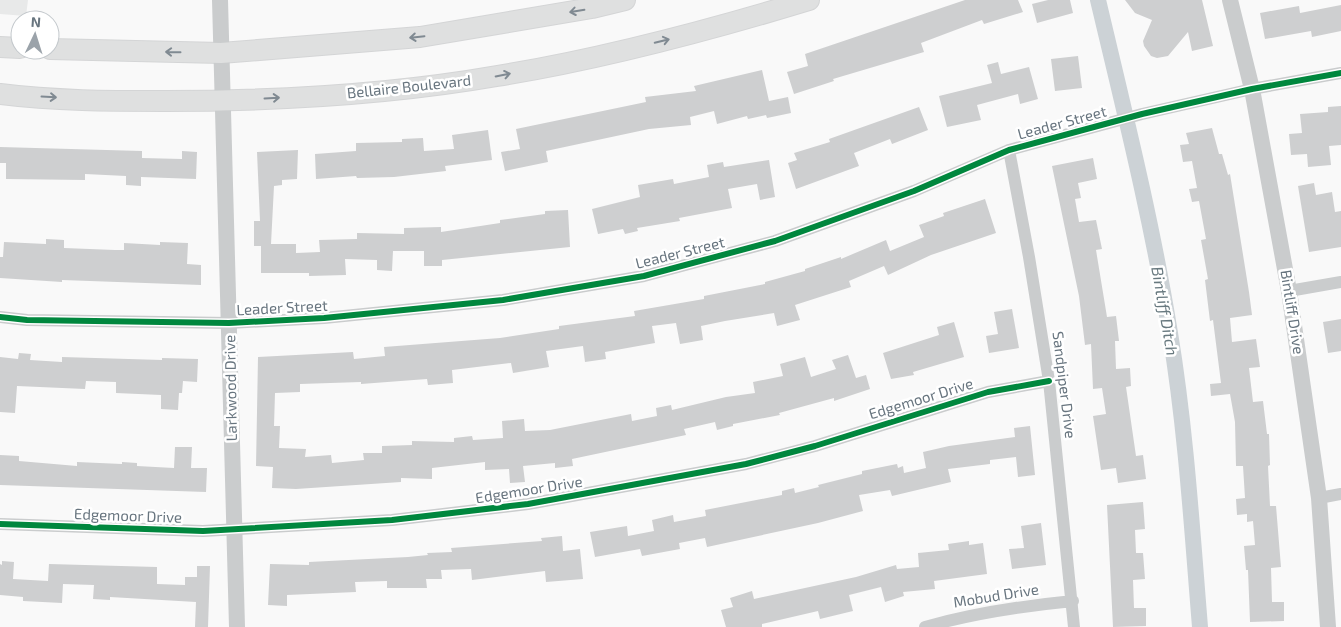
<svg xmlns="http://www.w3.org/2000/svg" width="1341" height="627" font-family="'Exo 2',sans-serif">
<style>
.built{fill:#e8e9e9}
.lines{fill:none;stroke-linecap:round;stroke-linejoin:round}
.canal{stroke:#ccd2d6;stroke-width:16}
.building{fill:#cecfd0}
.primary-casing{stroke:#d4d5d6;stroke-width:22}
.minor{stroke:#cacccd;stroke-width:12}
.tertiary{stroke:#cacccd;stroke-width:16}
.primary{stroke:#dfe0e0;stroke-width:20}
.cycleway-casing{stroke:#fff;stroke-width:9}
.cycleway{stroke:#00873e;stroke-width:6}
.oneway{stroke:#808a92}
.labels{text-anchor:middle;stroke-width:5;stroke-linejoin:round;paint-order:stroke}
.street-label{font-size:15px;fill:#68757f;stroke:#fff}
.water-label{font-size:16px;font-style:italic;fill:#68797f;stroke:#fff}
</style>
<rect width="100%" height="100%" fill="#f9f9f9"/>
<path class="built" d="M0 0H28L26 16 0 14Z"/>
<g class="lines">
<path class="canal" d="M1098 0C1124 110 1152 221 1170 333 1186 430 1192 529 1200 627"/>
</g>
<path class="building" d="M965 0H1018L1023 12 984 24 982 20 921 43 924 52 833 79 834 81 794 94 787 72 808 66 805 54Z
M1048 0H1070L1073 13 1037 23 1032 4Z
M1125 0H1202L1213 46 1192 51 1188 32 1168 56 1157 58 1151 56 1144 46 1143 41 1152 20 1135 13Z
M1341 5V31L1312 37 1311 31 1265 39 1260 13 1299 6 1300 13Z
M1078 56 1082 88 1055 91 1051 59Z
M998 62 1001 74 1029 67 1038 99 1020 104 1018 94 977 105 981 120 947 127 939 96 992 83 987 65Z
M762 70 769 101 788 97 791 113 767 118 766 115 748 119 747 116 717 124 714 111 690 117 691 125 649 129 546 151 548 162 505 171 501 152 520 149 516 129 646 102 645 97 696 91 694 86Z
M1341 106V145L1329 146 1331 165 1308 167 1307 154 1291 155 1289 134 1302 133 1300 114 1328 112V107Z
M919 107 928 130 892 144 890 139 854 153 859 166 796 189 788 163 797 160 794 153 830 142 829 139Z
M1212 128 1219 154H1222L1228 175 1230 174 1249 292 1252 315 1230 318 1232 342 1256 339 1260 367 1249 368 1253 402 1263 401 1267 434H1269L1270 465 1268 466 1270 506H1276L1281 567 1271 568 1272 602H1284V621L1250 622 1248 570H1246L1244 546 1255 545 1253 521 1247 522V514L1237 515 1236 499 1245 498 1243 466H1236L1235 422 1230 394 1211 396 1210 384 1221 383 1213 320 1210 321 1205 280 1208 279 1201 240 1206 239 1199 201 1192 202 1189 189 1197 188 1192 161 1183 162 1180 145 1189 144 1186 133Z
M488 130 492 160 445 166 446 171 394 177 357 178 356 176 316 179 315 154 356 151V143L402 142V139L423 138 424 151 454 149 452 135Z
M0 147 142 151V158L182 159V151L197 152 196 179 141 177V186L126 185V176L85 174V180L6 179V163H0Z
M298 150 297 179 282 180V185L274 186 271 244H296V253L320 252 319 240 357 239V233L404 234V228L441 227V232L500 223V220L545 214V211L568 210 570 247 442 260V266H424V251H393L392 271 377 270V260L345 259 346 275 309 276V273H261V246H254V221H260L257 152Z
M1093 158 1097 179 1078 183 1081 198 1075 199 1079 222 1096 220 1102 249 1096 250 1107 317 1116 316 1119 341H1115L1116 369 1130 368 1131 386 1126 387 1136 456 1143 455 1146 479 1118 483 1116 468 1101 470 1093 416 1106 414 1102 388 1093 389 1091 344 1085 345 1079 296 1052 166Z
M769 160 775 197 760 200 757 184 728 189 732 208 679 218 680 221 637 228 638 231 625 234 623 229 598 234 592 209 640 197 638 185 673 179 674 184 709 177 707 165 723 162 724 167Z
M1314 183 1316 195 1332 192 1335 212 1341 211V247L1309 252 1298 186Z
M985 199 996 233 931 255 888 275 884 266 849 281 851 287 795 305 800 320 777 326 774 313 725 321 701 326 703 340 680 344 676 323 652 326 655 343 605 352 606 359 585 362 583 346 546 351 549 367 513 373 511 363 452 370 453 383 428 385 427 379 361 384V382L300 384V392L275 393 274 426H280L279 448 306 449 305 457 331 455 332 463 364 460 363 453H382V446L412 445V441L454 442V438L472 436 473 440 503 438 502 421 524 419 525 431 550 430 631 414 632 421 657 416 656 408 671 405 672 410 726 397 755 393 753 382 783 376 780 364 805 357 811 377 836 369 832 360 848 355 856 378 866 375 870 389 834 401V398L779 413 780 415 733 424V426L717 430 715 422 684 429 686 435 572 459 573 466 555 468V463L523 466 525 482 510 483 509 469 485 470V462L432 468V479L401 478V482L296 489 272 488 273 467 256 466 258 357 353 352 354 359 385 356 384 347 500 338 559 329V326L635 316 634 311 704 299V296L765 284V282L805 271V269L841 257V259L886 240 890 251 924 237 919 225 944 216 943 213Z
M46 239 64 240V248L115 250H124V243L160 245V242L188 243 187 264 201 265V285L62 280V282L0 278V257H3L4 242 46 244Z
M1012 309 1019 348 989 353 986 336 998 334 994 312Z
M1341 319V351L1328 353 1323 322Z
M954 322 964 357 913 372 914 375 891 379 883 353 939 335 937 327Z
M19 353 31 354 30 360 62 362V357L162 360V358L198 359 197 382 183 381 182 393H179L178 410 161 409V395L116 393V382L86 381 85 389 17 386 15 413 0 412V357L18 359Z
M1030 426 1035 475 1018 477 1016 457 990 460V464L948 469 951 482 892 496 890 490 859 495 863 511 818 523 707 547 705 538 679 543 680 549 642 556 640 549 595 557 590 532 627 526 628 536 654 531 652 520 673 515 674 522 706 516 705 510 782 495V491L794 488 795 493 819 487 818 485 862 474V471L897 464 898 468 903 466 904 473 926 468 923 452 949 446 1015 437 1014 428Z
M175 447H192L191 468H207L206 492 0 485V455L19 456V461L77 466V462L122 464V462L137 463V466L174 468Z
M1143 502 1145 529 1135 530 1136 553H1143L1145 579 1133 580 1134 608H1146V626L1113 627 1107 505Z
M1041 523 1046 565 1012 569 1009 549 1024 548 1021 526Z
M562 536 563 551 580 549 583 579 546 582 545 571 472 580 471 569 441 570 442 579H426L427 588H387V581L355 582 356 592 287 595V606L268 605 270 564 309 565V562L408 557 428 555 427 553 452 552 451 548 542 541 541 538Z
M969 541V545L983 543 987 574 934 581 935 589 903 592 904 596 885 602 881 587 849 595 853 611 820 619 818 611 762 624V627H726L721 610 733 607 730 598 752 591 754 599 856 577 896 565 897 569 919 567 918 553 949 550 948 544Z
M2 561 14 562 13 579 48 581 49 564 157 567V584L185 585V577H197V566H210L208 627H195L196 602 110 597V600L93 599 94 585 63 584 62 603 23 601V597L0 595V564L2 565Z"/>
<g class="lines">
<defs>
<path id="primary" d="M0 47 20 48
M50 49 221 53 420 37 592 8 625 0
M0 94C54 101 110 101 165 101 276 101 388 95 497 76 603 59 707 31 809 0"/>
</defs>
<use href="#primary" class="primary-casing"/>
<path class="minor" d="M1009 150 1029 257 1049 381 1074 627
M1289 291 1341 282
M0 317 27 320 229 323 324 318 503 300 644 276 775 241 914 191 1009 150 1142 114 1252 89 1341 73
M1319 498 1341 494
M0 524 203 531 392 520 528 504 746 464 815 446 988 392 1049 381
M925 627C974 613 1022 606 1073 601"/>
<path class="tertiary" d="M220 0 237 627
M1230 0 1252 89 1289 291 1319 498 1328 627"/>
<use href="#primary" class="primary"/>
<defs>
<path id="cycleway" d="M0 317 27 320 229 323 324 318 503 300 644 276 775 241 914 191 1009 150 1142 114 1252 89 1341 73
M0 524 203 531 392 520 528 504 746 464 815 446 988 392 1049 381"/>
</defs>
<use href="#cycleway" class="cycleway-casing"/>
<use href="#cycleway" class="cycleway"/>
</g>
<defs><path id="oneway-shaft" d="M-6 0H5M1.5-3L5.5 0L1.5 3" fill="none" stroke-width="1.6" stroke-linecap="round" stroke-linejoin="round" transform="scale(1.25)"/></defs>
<g class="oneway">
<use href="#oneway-shaft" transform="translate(577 11) rotate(171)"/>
<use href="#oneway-shaft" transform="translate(417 37) rotate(174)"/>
<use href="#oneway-shaft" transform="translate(662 41) rotate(-14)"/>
<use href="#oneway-shaft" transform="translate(173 52) rotate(-179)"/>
<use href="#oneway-shaft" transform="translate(503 75) rotate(-11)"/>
<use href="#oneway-shaft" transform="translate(49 97) rotate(3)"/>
<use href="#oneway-shaft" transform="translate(272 98) rotate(-3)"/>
</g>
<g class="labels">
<g class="street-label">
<text transform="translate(409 87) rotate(-6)" y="5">Bellaire Boulevard</text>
<text transform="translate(1062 123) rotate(-15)" y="5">Leader Street</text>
<text transform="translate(680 253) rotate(-14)" y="5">Leader Street</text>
<text transform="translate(282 308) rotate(-3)" y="5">Leader Street</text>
<text transform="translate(1292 312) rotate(81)" y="5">Bintliff Drive</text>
<text transform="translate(1064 385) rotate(83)" y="5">Sandpiper Drive</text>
<text transform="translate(231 388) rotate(-91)" y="5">Larkwood Drive</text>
<text transform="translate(921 399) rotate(-17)" y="5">Edgemoor Drive</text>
<text transform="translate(529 490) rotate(-9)" y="5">Edgemoor Drive</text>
<text transform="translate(128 516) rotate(2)" y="5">Edgemoor Drive</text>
<text transform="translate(996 596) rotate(-9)" y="5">Mobud Drive</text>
</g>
<g class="water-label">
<text transform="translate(1165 311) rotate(80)" y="6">Bintliff Ditch</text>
</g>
</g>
<g transform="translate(35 35) rotate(4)"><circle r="24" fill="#ffffff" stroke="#c3c8cc"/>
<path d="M0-4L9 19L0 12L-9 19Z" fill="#9ba3aa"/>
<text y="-8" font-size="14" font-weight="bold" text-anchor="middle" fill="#68757f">N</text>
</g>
</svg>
